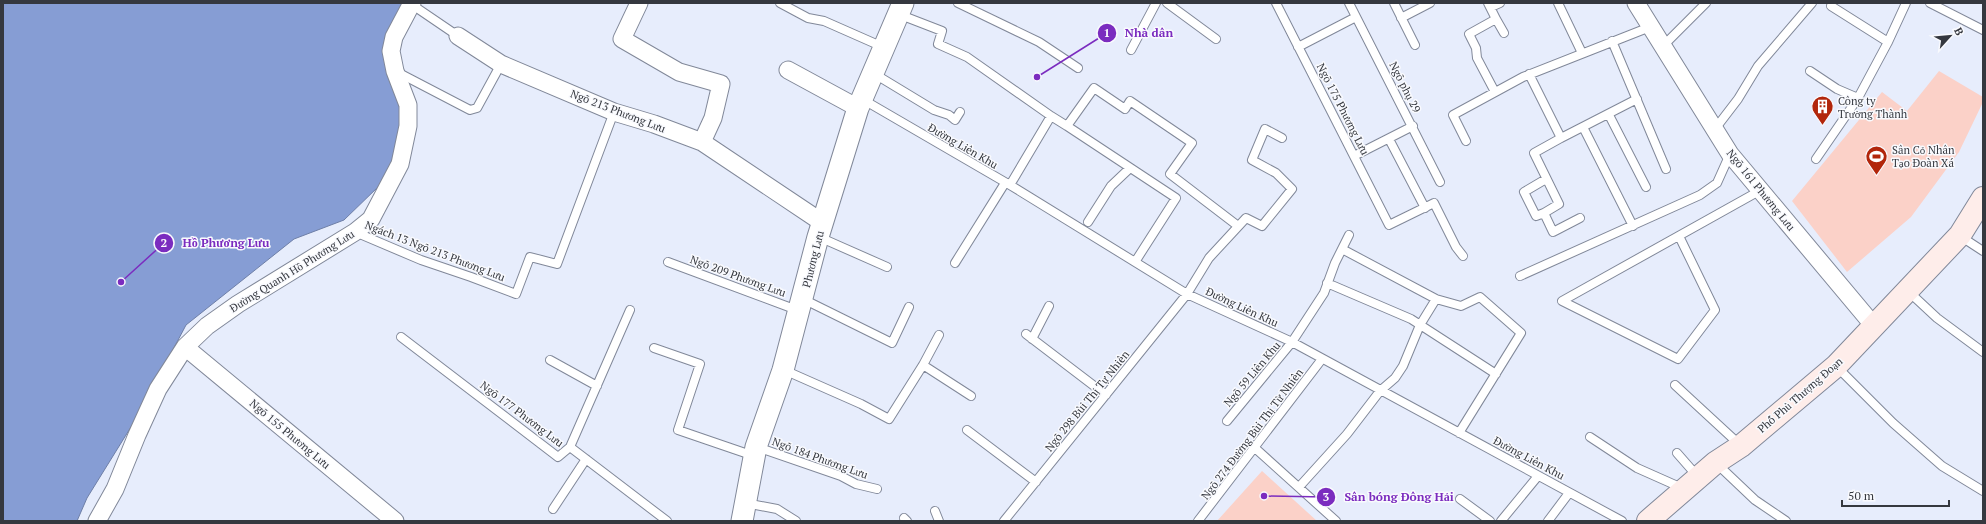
<svg xmlns="http://www.w3.org/2000/svg" width="1986" height="524" font-family="'PT Serif',serif">
<style>
.green{fill:#fbd1c8}
.water{fill:#869dd4;stroke:#6e7fa7}
.lines{fill:none;stroke-linecap:round;stroke-linejoin:round}
.service-casing{stroke:#818899;stroke-width:10}
.minor-casing{stroke:#818899;stroke-width:19}
.tertiary-casing{stroke:#818899;stroke-width:23}
.secondary-casing{stroke:#818899;stroke-width:24}
.service{stroke:#fff;stroke-width:8}
.minor{stroke:#fff;stroke-width:17}
.tertiary{stroke:#fff;stroke-width:21}
.secondary{stroke:#feedea;stroke-width:22}
.labels{text-anchor:middle;stroke-width:3;stroke-linejoin:round;paint-order:stroke}
.street-label{font-size:11px;fill:#35383f;stroke:#f9fafe}
.poi-label{font-size:11px;fill:#35383f;stroke:#f9fafe;text-anchor:start}
.leader{fill:none;stroke:#7b2cbf;stroke-width:1.5}
.callout-dot{fill:#7b2cbf;stroke:#f9fafe;stroke-width:1.5}
.mark-label{font-size:12px;text-anchor:middle;font-weight:bold;fill:#fff}
.callout-label{font-size:12px;text-anchor:middle;font-weight:bold;fill:#7b2cbf;stroke:#f9fafe;stroke-width:3;stroke-linejoin:round;paint-order:stroke}
</style>
<rect width="100%" height="100%" fill="#e7edfc"/>
<path class="green" d="M1939 71 1983 97V102L1959 152 1911 217 1847 272 1792 201 1882 92 1907 111Z
M1262 471 1317 521H1217Z"/>
<path class="water" d="M3 3H407L385 38 402 119 395 158 378 187 344 220 294 239 186 325 139 414 87 498 77 521H3Z"/>
<g class="lines">
<defs>
<path id="service" d="M780 3 808 18 824 21 883 47
M958 3 1039 42 1078 68
M1167 3 1216 39
M1276 3 1389 225 1434 203 1456 247 1463 256
M1349 3 1440 182
M1394 3 1415 45
M1488 3 1496 19 1469 34 1476 48 1477 58 1495 92
M1558 3 1582 53
M1930 3 1983 30
M411 4 458 36
M1831 6 1888 42
M1491 7 1500 3
M898 14 942 31 938 44 967 57 1051 116
M1401 18 1430 3
M1496 19 1504 33
M1612 41 1666 169
M1663 46 1706 3
M1298 47 1356 17
M1131 50 1156 3
M1810 71 1837 89 1858 98
M397 72 470 110 477 108 501 64
M873 73 934 110 949 115 955 120 960 112
M1529 74 1561 138 1637 99
M862 99 1010 185 1187 294 1292 342 1622 521
M1609 115 1646 187
M1067 126 1094 88 1125 109 1130 101 1192 143 1170 174 1238 226
M1583 127 1633 226
M1715 129 1738 99 1758 66 1812 3
M1561 138 1534 153 1559 204 1544 213 1553 232 1580 218
M1389 139 1425 208
M1466 141 1453 115 1523 77 1650 27
M1354 156 1413 126
M1816 159 1858 98 1888 42 1906 3
M1010 185 1051 116 1067 126 1176 198 1135 262
M1544 213 1536 216 1524 192 1546 179
M1088 222 1111 186 1130 168
M355 232 421 260 471 277 516 294 530 257 557 264 614 112
M1679 236 1715 310 1678 359 1562 301 1761 190
M1960 236 1983 251
M819 237 887 267
M1342 249 1436 299 1461 306 1480 297 1521 333 1459 433
M668 262 797 310
M955 263 1005 183
M1520 276 1700 195 1717 183 1730 154
M1327 283 1411 319 1496 374
M1908 291 1937 318 1983 352
M803 299 892 343 909 307
M1026 334 1106 395
M401 337 558 457 570 447 667 521
M1032 339 1049 306
M654 348 700 364 678 430 754 456
M550 360 597 386
M923 365 971 396
M1837 367 1893 423 1942 466 1983 491
M784 370 861 404 889 419 923 365 939 335
M1675 385 1740 445
M1227 421 1292 342 1324 293 1335 263 1349 235
M967 430 1036 482
M1590 437 1637 468 1682 488
M570 447 630 310
M757 447 841 476 856 484 877 489
M1255 448 1336 521
M1677 453 1698 477
M1716 463 1755 500 1786 521
M1299 487 1347 434 1380 391 1395 378 1403 366 1420 325 1436 299
M1460 499 1490 521
M745 503 777 509 796 521
M553 509 586 459
M935 511 939 521
M904 518 907 521
M1004 521 1187 294 1209 258 1246 218 1262 226 1292 189 1276 173 1252 160 1265 129 1282 138
M1198 521 1322 359
M1501 521 1538 476
M1548 521 1569 493"/>
<path id="minor" d="M639 3 622 39 679 72 721 84 713 118 702 142
M1636 3 1730 154 1874 326
M458 36 501 64 614 112 654 124 702 142 823 223
M788 70 858 108
M185 347 395 521
M97 521 115 489 137 435 158 389 185 347 207 326 238 304 355 232 371 219 400 164 408 126V105L395 71 391 51 394 37 412 3"/>
<path id="tertiary" d="M742 521 756 447 783 370 818 237 858 108 903 3"/>
<path id="secondary" d="M1648 521 1715 463 1741 446 1836 366 1960 235 1983 198"/>
</defs>
<use href="#service" class="service-casing"/>
<use href="#minor" class="minor-casing"/>
<use href="#tertiary" class="tertiary-casing"/>
<use href="#secondary" class="secondary-casing"/>
<use href="#service" class="service"/>
<use href="#minor" class="minor"/>
<use href="#tertiary" class="tertiary"/>
<use href="#secondary" class="secondary"/>
</g>
<defs>
<symbol id="building-pin" viewBox="-11 -11 22 30"><path d="M0 17L-7.5 6A9.5 9.5 0 1 1 7.5 6Z" fill="#b2260b" stroke="#f9fafe"/><path d="M-4-6H4V6H1V3H-1V6H-4ZM-2.5-4.3h1.7v1.8h-1.7ZM.8-4.3h1.7v1.8H.8ZM-2.5-1h1.7V.8h-1.7ZM.8-1h1.7V.8H.8Z" fill="#fff"/></symbol>
<symbol id="stadium-pin" viewBox="-11 -11 22 30"><path d="M0 17L-7.5 6A9.5 9.5 0 1 1 7.5 6Z" fill="#b2260b" stroke="#f9fafe"/><path d="M0-5a6.5 5 0 1 0 0 10a6.5 5 0 1 0 0-10ZM-3.5-1.8h7v3.6h-7Z" fill="#fff"/></symbol>
</defs>
<g fill-rule="evenodd">
<use href="#building-pin" x="1810" y="94" width="25" height="34"/>
<use href="#stadium-pin" x="1864" y="144" width="25" height="34"/>
</g>
<g class="labels">
<g class="street-label">
<text transform="translate(1405 87) rotate(63)" y="4">Ngõ phụ 29</text>
<text transform="translate(1343 109) rotate(63)" y="4">Ngõ 175 Phương Lưu</text>
<text transform="translate(618 111) rotate(21)" y="4">Ngõ 213 Phương Lưu</text>
<text transform="translate(963 146) rotate(30)" y="4">Đường Liên Khu</text>
<text transform="translate(1761 190) rotate(51)" y="4">Ngõ 161 Phương Lưu</text>
<text transform="translate(435 251) rotate(21)" y="4">Ngách 13 Ngõ 213 Phương Lưu</text>
<text transform="translate(813 259) rotate(-76)" y="4">Phương Lưu</text>
<text transform="translate(292 271) rotate(-32)" y="4">Đường Quanh Hồ Phương Lưu</text>
<text transform="translate(738 276) rotate(20)" y="4">Ngõ 209 Phương Lưu</text>
<text transform="translate(1242 307) rotate(25)" y="4">Đường Liên Khu</text>
<text transform="translate(1252 374) rotate(-50)" y="4">Ngõ 59 Liên Khu</text>
<text transform="translate(1800 395) rotate(-41)" y="4">Phố Phủ Thượng Đoạn</text>
<text transform="translate(1087 401) rotate(-51)" y="4">Ngõ 298 Bùi Thị Tự Nhiên</text>
<text transform="translate(522 414) rotate(37)" y="4">Ngõ 177 Phương Lưu</text>
<text transform="translate(290 434) rotate(40)" y="4">Ngõ 155 Phương Lưu</text>
<text transform="translate(1252 434) rotate(-53)" y="4">Ngõ 274 Đường Bùi Thị Từ Nhiên</text>
<text transform="translate(820 458) rotate(20)" y="4">Ngõ 184 Phương Lưu</text>
<text transform="translate(1529 458) rotate(28)" y="4">Đường Liên Khu</text>
</g>
<g class="poi-label">
<text x="1838" y="105">Công ty<tspan x="1838" dy="13">Trường Thành</tspan></text>
<text x="1892" y="154">Sân Cỏ Nhân<tspan x="1892" dy="13">Tạo Đoàn Xá</tspan></text>
</g>
</g>
<path class="leader" d="M1037 77L1107 33M121 282L164 243M1264 496L1326 497"/>
<g class="callout-dot">
<circle cx="1037" cy="77" r="4"/>
<circle cx="121" cy="282" r="4"/>
<circle cx="1264" cy="496" r="4"/>
<circle cx="1107" cy="33" r="10"/>
<circle cx="164" cy="243" r="10"/>
<circle cx="1326" cy="497" r="10"/>
</g>
<g class="mark-label">
<text x="1107" y="37">1</text>
<text x="164" y="247">2</text>
<text x="1326" y="501">3</text>
</g>
<g class="callout-label">
<text x="1149" y="37">Nhà dân</text>
<text x="226" y="247">Hồ Phương Lưu</text>
<text x="1399" y="501">Sân bóng Đông Hải</text>
</g>
<rect width="1986" height="524" fill="none" stroke="#35383f" stroke-width="8"/>
<g transform="translate(1950 36) rotate(63)" stroke="#f9fafe" stroke-width="3" paint-order="stroke">
<path d="M0-3L7 15L0 10L-7 15Z" fill="#35383f"/>
<text y="-6" font-size="11" font-weight="bold" text-anchor="middle" fill="#35383f">B</text>
</g>
<path d="M1842 500v6h107v-6" fill="none" stroke="#35383f" stroke-width="2"/>
<text x="1848" y="500" font-size="12" fill="#35383f" stroke="#f9fafe" stroke-width="3" paint-order="stroke">50 m</text>
</svg>
